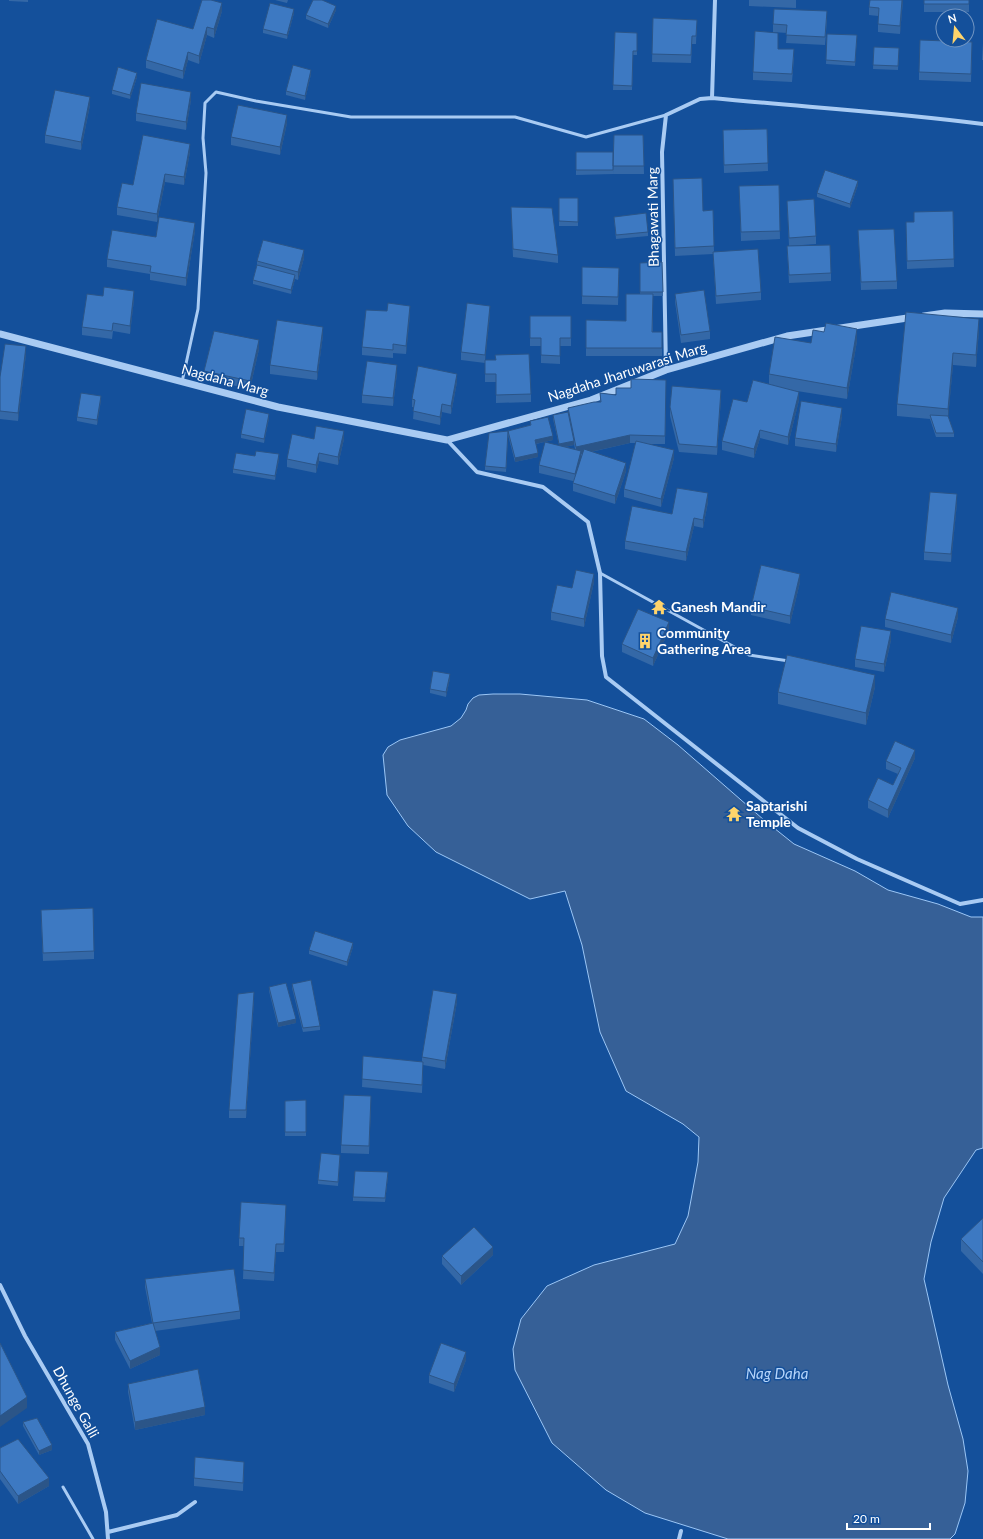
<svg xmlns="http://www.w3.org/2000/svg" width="983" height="1539" font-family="Lato,sans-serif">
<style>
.water{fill:#366097;stroke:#9bc6f6}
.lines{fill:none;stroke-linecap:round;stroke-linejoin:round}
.service{stroke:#a9cbf3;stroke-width:3}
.minor{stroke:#a9cbf3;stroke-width:4}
.tertiary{stroke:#a9cbf3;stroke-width:7}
.wall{fill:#3468a7;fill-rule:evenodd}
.shaded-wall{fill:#2b5588}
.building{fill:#3d79c2;stroke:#2b5588}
.labels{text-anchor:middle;stroke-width:3;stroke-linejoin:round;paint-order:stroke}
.street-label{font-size:14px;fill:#fff;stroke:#14509b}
.poi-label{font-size:14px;font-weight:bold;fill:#fff;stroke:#14509b;text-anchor:start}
.water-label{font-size:15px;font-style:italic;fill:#b6d5fa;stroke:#14509b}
</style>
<rect width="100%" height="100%" fill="#14509b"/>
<path class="water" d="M493 694H520L587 700 644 719 678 745 764 820 794 844 855 871 888 890 938 904 971 917H983V1148L976 1150 944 1198 931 1242 924 1279 948 1385 963 1439 968 1471 965 1503 955 1534 950 1539H728L645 1513 606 1490 552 1443 515 1370 513 1349 521 1319 547 1286 594 1265 675 1244 688 1216 698 1162 699 1137 683 1124 626 1091 600 1032 582 945 565 891 530 899 436 852 408 826 387 795 383 755 388 747 400 740 451 726 461 718 466 710 468 704 473 698 479 695Z"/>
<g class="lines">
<path class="service" d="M182 382 198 309 206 173 203 138 205 103 216 92 256 101 351 117H515L586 137 666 115
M600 573 749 655 789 661
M63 1487 93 1539"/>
<path class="minor" d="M712 98 715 0
M666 370 662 152 666 115 700 99 712 98C803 107 893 112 983 124
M447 440 477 472 543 487 588 522 600 573 602 656 606 677 798 828 857 859 960 904 983 900
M0 1285 25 1336 88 1444 106 1512 108 1539
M108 1532 177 1515 195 1502
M679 1539 681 1531"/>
<path class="tertiary" d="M924 316 945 313 983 314
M0 334 278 407 447 440 591 400 666 370 787 336 914 317"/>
</g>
<path class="wall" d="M9 0H28V2L9 1Z
M275 0H288L287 3Z
M749 0H796V8L749 6Z
M903 0 900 34 878 32V16L869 15V7Z
M924 0H969V12H924Z
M336 10 328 28 306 19V15Z
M222 11 214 38 207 35 199 64 188 60 183 79 146 68V60L193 29Z
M294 13 287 39 263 33V29Z
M653 18 697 20 696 44H692L691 63 652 62Z
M827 19 825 45 786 43 787 33 773 32V24Z
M615 32 637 33V55H633L632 90H613Z
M827 34 857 35 855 66 826 64Z
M778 41V49L794 57 792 82 753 80V72Z
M972 42 971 82 919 80V72Z
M983 43V60H982Z
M874 47 899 48 898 70 873 69Z
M311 74 305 100 286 95V91Z
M137 77 130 99 112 94V90Z
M191 100 186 130 136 121V113Z
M90 105 81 150 45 143V135Z
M287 123 280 155 231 145V137Z
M767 129 768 171 724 173 723 138Z
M614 135H643L644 174H613Z
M190 152 184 185 165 182 157 222 117 215V207L133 185Z
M576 152H613V174L576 175Z
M779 185 780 239 741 241 739 186Z
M858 185 850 208 817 197V193Z
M673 187 703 211 713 210 714 252 761 292V300L716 304 713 254 675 256Z
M559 198H578V226H559Z
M787 201 816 236V244L789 246Z
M511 207 558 255V263L513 257Z
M953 211 954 267 907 269 906 222H914Z
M614 217 648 232V236L616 239Z
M858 230 897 281V289L861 290Z
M195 231 186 286 150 280V274L107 267V259L156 237Z
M787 246 831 273V281L789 283Z
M304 258 298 280 295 279 291 294 253 284V280L257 265V261Z
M640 263 663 292V296H653V332H662V356H586V320L626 321 640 294Z
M582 267 619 276 618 305 582 304Z
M675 294 710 331V339L681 343 675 302Z
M103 296 134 299 130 334 113 331 112 339 82 335V327Z
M410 314 406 354 393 353V358L362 355V347Z
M490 314 485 360 531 394V402L496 403V382H485V362V363L461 360V352Z
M530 316H571V346H560V364L541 363V346H530Z
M979 330 976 367 953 365 948 417 954 433V437H936L930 419 897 416V404Z
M323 335 317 380 270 374V365Z
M857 341 847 399 797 391 799 400 788 445 760 438 754 458 722 450V441L747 402 769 384V374L811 343Z
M259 349 250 389 204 379V371Z
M26 354 18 421 0 419V377Z
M397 373 393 406 362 403V395Z
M666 380 665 444H648L674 458 661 507 624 497V489L636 443H630L591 452 626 471 615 504 573 491V481L539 473V465L559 445 553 419V415L568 412V408L600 402V393L616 395 631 388ZM574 444 575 449 565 447 574 445Z
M457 382 451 414 442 412 440 425 413 419 414 407H412V399Z
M721 398 717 455 679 452 670 416V407Z
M101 400 97 425 77 421V417Z
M842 416 836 452 795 446V438Z
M269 418 264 443 241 438V434Z
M530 421 553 440 536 444 538 457 515 462 508 435 506 472 485 470V466L508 431 530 425Z
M314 439H344L338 465 319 461 316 473 287 467V459Z
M255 456 279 459 275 480 233 473V469Z
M708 502 703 528 694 526 686 561 625 549V541L672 514Z
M957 503 951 562 924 560V552Z
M594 582 584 627 551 620V612L572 588Z
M800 582 790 624 751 615V607Z
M958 617 951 643 885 627V619Z
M669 630 653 666 622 652V644Z
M891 640 884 672 855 667V659Z
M450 678 446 697 430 693V689Z
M875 687 866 725 778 704V692Z
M915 758 888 818 868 808V800L893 785 898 774 886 769V761Z
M41 918 94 951V959L43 961Z
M353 947 347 966 309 954V950Z
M292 984 320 1026V1030L303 1032 292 988Z
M269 987 296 1023 278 1027 269 991Z
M254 1000 246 1118H229V1110Z
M457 1002 445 1069 423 1065 422 1093 362 1087 363 1056 422 1062V1057Z
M306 1100V1136H285V1101Z
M371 1105 369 1154 341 1153V1145Z
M340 1159 338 1186 318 1184V1180Z
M388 1176 385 1202 353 1201V1197Z
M286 1213 284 1252H276L274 1281 243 1279 244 1246H239V1238Z
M983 1218V1274L961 1251V1239Z
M493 1255 461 1285 442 1264V1256Z
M145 1279 240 1311V1319L155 1331 160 1355 130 1369 115 1340V1332L152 1323 145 1287Z
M466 1360 454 1392 429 1383V1375Z
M128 1384 205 1415 135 1430 128 1392Z
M23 1422 52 1450 39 1455 23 1426Z
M0 1448 49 1486 18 1504 0 1479Z
M244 1462 243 1491 194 1486V1478Z"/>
<path class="shaded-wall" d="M902 0H903L900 34V26Z
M222 3V11L214 38V29Z
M336 6V10L328 28V24Z
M294 9V13L287 39V35Z
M207 27V35L199 64V56Z
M188 52V60L183 79V71Z
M311 70V74L305 100V96Z
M137 73V77L130 99V95Z
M191 92V100L186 130V122Z
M90 97V105L81 150V142Z
M287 115V123L280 155V147Z
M190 144V152L184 185V177Z
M165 174V182L157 222V214Z
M858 181V185L850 208V204Z
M195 223V231L186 286V278Z
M304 250V258L298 280V272Z
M295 275V279L291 294V290Z
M134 291V299L130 334V326Z
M410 306V314L406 354V346Z
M490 306V314L485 363V355Z
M979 319V330L976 367V355Z
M323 327V335L317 380V372Z
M857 329V341L847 399V388Z
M259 340V349L250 389V381Z
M26 346V354L18 421V413Z
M953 353V365L948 420V409Z
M397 365V373L393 406V398Z
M457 374V382L451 414V406Z
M721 390V398L717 455V447Z
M799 392V400L788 445V437Z
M101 396V400L97 425V420Z
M442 404V412L440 425V417Z
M842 408V416L836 452V444Z
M269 414V418L264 443V439Z
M760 430V438L754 458V449Z
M344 431V439L338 465V457Z
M630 435V443L581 454V459L575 482 576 447Z
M553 436V440L535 444V440Z
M574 441V445L559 448V444Z
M674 450V458L661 507V499Z
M319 453V461L316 473V465Z
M538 453V457L515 462V458Z
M279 454V459L275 480V476Z
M626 463V471L615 504V496Z
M708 493V502L703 528V520Z
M957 494V503L951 562V554Z
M694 518V526L686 561V552Z
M594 574V582L584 627V619Z
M800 574V582L790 624V616Z
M958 608V617L951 643V635Z
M669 622V630L653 666V658Z
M891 631V640L884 672V664Z
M450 674V678L446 697V692Z
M875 675V687L866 725V713Z
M915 750V758L888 818V810Z
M353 943V947L347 966V962Z
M254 992V1000L246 1118V1110Z
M457 994V1002L445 1069V1061Z
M296 1019V1023L278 1027V1023Z
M371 1096V1105L369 1154V1146Z
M388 1172V1176L385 1202V1198Z
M286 1205V1213L284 1252V1244Z
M276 1244V1252L274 1281V1273Z
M493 1247V1255L461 1285V1276Z
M160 1347V1355L130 1369V1361Z
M466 1352V1360L454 1392V1384Z
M27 1397V1408L0 1427V1416Z
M205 1407V1415L135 1430V1422Z
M52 1445V1450L39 1455V1451Z
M49 1478V1486L18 1504V1496Z"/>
<path class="building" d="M202 0H211L222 3 214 29 207 27 199 56 188 52 183 71 146 60 157 19 193 29Z
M313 0H322L336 6 328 24 306 15Z
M870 0H902L900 26 878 24 879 8 869 7Z
M924 0H969V4H924Z
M270 3 294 9 287 35 263 29Z
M774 9 827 11 825 37 786 35 787 25 773 24Z
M653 18 697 20 696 36H692L691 55 652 54Z
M755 31 778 33V49H794L792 74 753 72Z
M615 32 637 33V51H633L632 86 613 85Z
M827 34 857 35 855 62 826 60Z
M920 40 972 42 971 74 919 72Z
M874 47 899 48 898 66 873 65Z
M293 65 311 70 305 96 286 91Z
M118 67 137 73 130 95 112 90Z
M141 83 191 92 186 122 136 113Z
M55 90 90 97 81 142 45 135Z
M238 105 287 115 280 147 231 137Z
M767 129 768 163 724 165 723 130Z
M143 135 190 144 184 177 165 174 157 214 117 207 122 183 133 185Z
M614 135H643L644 166H613Z
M576 152H613V170H576Z
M825 170 858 181 850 204 817 193Z
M702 178 703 211 713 210 714 246 675 248 673 179Z
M779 185 780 231 741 232 739 186Z
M559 198H578V222L559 221Z
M814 199 816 236 789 238 787 201Z
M511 207 552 208 558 255 513 249Z
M953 211 954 259 907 261 906 222H914V212Z
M646 213 648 232 616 235 614 217Z
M159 217 195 223 186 278 150 272 151 266 107 259 112 230 156 237Z
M894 229 897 281 861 282 858 230Z
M263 240 304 250 298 272 257 261Z
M830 245 831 273 789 275 787 246Z
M758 249 761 292 716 296 713 252Z
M662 262 663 292H640V263Z
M257 265 295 275 291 290 253 280Z
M582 267 619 268 618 297 582 296Z
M104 287 134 291 130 326 113 323 112 331 82 327 87 294 103 296Z
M704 290 710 331 681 335 675 294Z
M626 294H653L652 332H662V348H586V320L626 321Z
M388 303 410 306 406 346 393 344V350L362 347 366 310 387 311Z
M467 303 490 306 485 355 461 352Z
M906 312 979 319 976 355 953 353 948 409 897 404Z
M530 316H571V338H560V356L541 355V338H530Z
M277 320 323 327 317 372 270 365Z
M826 323 857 329 847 388 769 374 775 337 811 343 813 330 824 332Z
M214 331 259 340 250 381 204 371Z
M5 344 26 346 18 413 0 411V377Z
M529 354 531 394 496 395V374H485V360H496L495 355Z
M367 361 397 365 393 398 362 395Z
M418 366 457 374 451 406 442 404 440 417 413 411 415 400 412 399Z
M631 379 666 380 665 436 630 435 576 447 568 408 594 402H601L600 393 616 395V388H631Z
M753 380 799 392 788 437 760 430 754 449 722 441 733 399 747 402Z
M672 386 721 390 717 447 679 444 670 407Z
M81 393 101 396 97 420 77 417Z
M801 401 842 408 836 444 795 438Z
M246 409 269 414 264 439 241 434Z
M568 412 574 441 559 444 553 415Z
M930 415 948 416 954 433H936Z
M548 417 553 436 535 440 538 453 515 458 508 431 506 468 485 466 489 433 508 431 531 425 530 421Z
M316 426 344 431 338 457 319 453 316 465 287 459 292 434 314 439Z
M636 441 674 450 661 499 624 489Z
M545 442 581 451 575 474 539 465Z
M584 449 626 463 615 496 573 483Z
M256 451 279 454 275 476 233 469 236 453 255 456Z
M677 488 708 493 703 520 694 518 686 552 625 541 632 506 672 514Z
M930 492 957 494 951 554 924 552Z
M761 565 800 574 790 616 751 607Z
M576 570 594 574 584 619 551 612 557 585 572 588Z
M891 592 958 608 951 635 885 619Z
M638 609 669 622 653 658 622 644Z
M861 626 891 631 884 664 855 659Z
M787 655 875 675 866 713 778 692Z
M433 671 450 674 446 692 430 689Z
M895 741 915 750 888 810 868 800 878 778 893 785 901 768 886 761Z
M93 908 94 951 43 953 41 910Z
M315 931 353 943 347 962 309 950Z
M311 980 320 1026 303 1028 292 984Z
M286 983 296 1019 278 1023 269 987Z
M433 990 457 994 445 1061 422 1057Z
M254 992 246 1110H229L238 994Z
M363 1056 423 1062 422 1085 362 1079Z
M344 1095 371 1096 369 1146 341 1145Z
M306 1100V1132H285V1101Z
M321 1153 340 1155 338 1182 318 1180Z
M355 1171 388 1172 385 1198 353 1197Z
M241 1202 286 1205 284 1244H276L274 1273 243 1270 244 1238H239Z
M983 1218V1262L961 1239Z
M474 1227 493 1247 461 1276 442 1256Z
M234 1269 240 1311 153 1323 145 1279Z
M153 1323 160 1347 130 1361 115 1332Z
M0 1343 27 1397 0 1416Z
M441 1343 466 1352 454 1384 429 1375Z
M198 1369 205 1407 135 1422 128 1384Z
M37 1418 52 1445 39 1451 23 1422Z
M18 1439 49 1478 18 1496 0 1471V1448Z
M195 1457 244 1462 243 1483 194 1478Z"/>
<defs>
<symbol id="temple-bare" viewBox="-9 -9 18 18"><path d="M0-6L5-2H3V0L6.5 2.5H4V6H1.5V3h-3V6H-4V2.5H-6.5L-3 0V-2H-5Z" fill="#ffd46b" stroke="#14509b" stroke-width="2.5" paint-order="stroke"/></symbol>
<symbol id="building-bare" viewBox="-9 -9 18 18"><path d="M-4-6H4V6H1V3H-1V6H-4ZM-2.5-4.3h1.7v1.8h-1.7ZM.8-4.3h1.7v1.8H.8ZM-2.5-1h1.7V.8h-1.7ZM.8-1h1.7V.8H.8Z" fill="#ffd46b" stroke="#14509b" stroke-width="2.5" paint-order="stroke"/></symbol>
</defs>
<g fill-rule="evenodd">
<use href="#temple-bare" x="648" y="596" width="22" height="22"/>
<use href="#building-bare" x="634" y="630" width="22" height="22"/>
<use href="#temple-bare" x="723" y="803" width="22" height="22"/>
</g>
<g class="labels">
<g class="street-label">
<text transform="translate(653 217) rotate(-91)" y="5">Bhagawati Marg</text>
<text transform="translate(627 372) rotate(-18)" y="5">Nagdaha Jharuwarasi Marg</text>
<text transform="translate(225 380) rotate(15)" y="5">Nagdaha Marg</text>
<text transform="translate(76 1402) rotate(61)" y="5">Dhunge Galli</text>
</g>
<g class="poi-label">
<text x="671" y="612">Ganesh Mandir</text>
<text x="657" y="638">Community<tspan x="657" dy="16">Gathering Area</tspan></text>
<text x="746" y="811">Saptarishi<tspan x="746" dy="16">Temple</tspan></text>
</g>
<g class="water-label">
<text x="777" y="1379">Nag Daha</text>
</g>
</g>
<g transform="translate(955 28) rotate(344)"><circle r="19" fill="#14509b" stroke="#7296c3"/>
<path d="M0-3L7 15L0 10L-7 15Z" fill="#ffd46b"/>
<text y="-6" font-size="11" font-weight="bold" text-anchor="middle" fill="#ffffff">N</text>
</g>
<path d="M847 1523v6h83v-6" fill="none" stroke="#ffffff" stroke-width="2"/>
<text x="853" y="1523" font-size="12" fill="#ffffff" stroke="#14509b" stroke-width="3" paint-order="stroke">20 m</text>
</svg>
